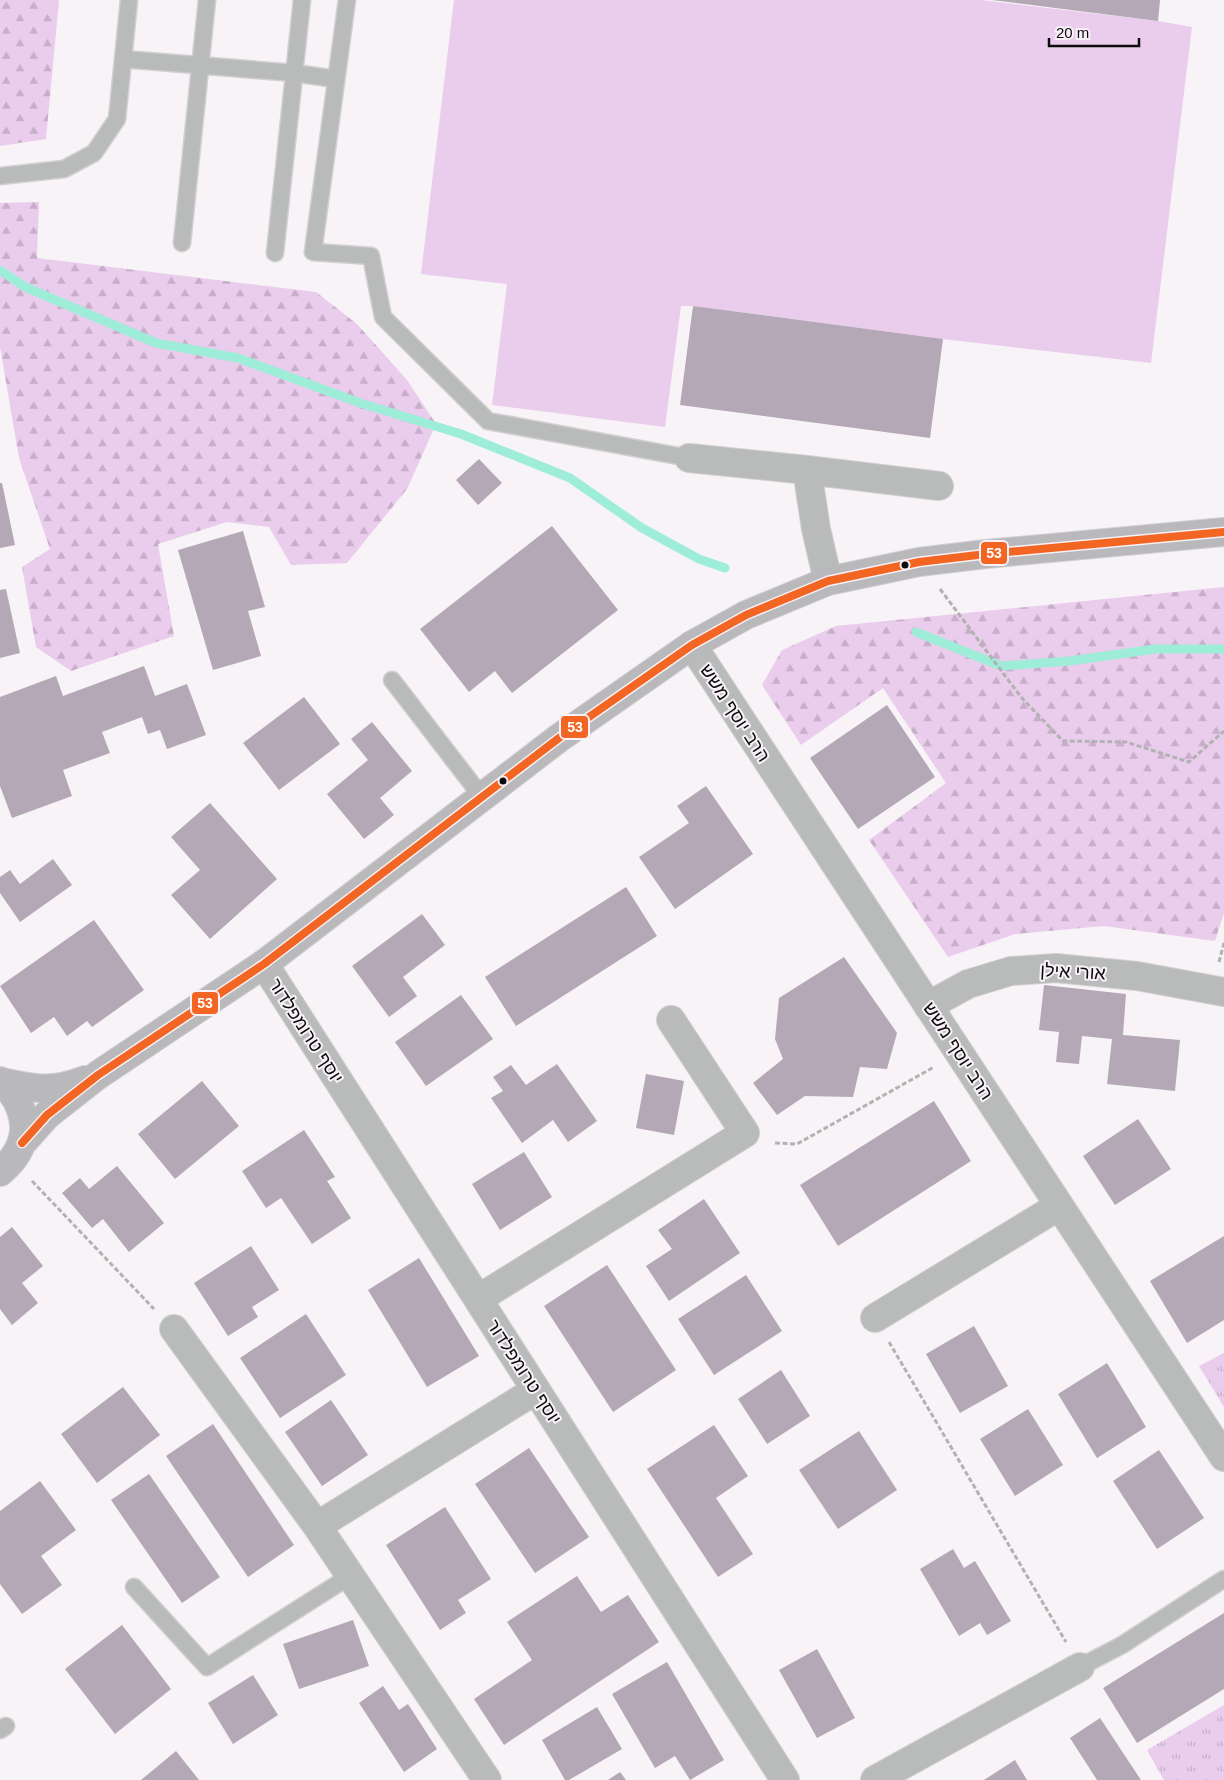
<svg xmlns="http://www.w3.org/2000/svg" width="1224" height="1780" font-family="Arial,'Noto Sans Hebrew',sans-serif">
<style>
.grass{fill:#eacced}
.forest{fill:url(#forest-firs)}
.park{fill:url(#park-tufts)}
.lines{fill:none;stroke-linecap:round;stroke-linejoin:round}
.stream{stroke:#9dedd8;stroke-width:9}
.building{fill:#b4a8b6}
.lane-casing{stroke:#d1cfd1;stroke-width:19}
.street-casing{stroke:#d1cfd1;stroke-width:30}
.secondary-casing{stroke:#d1cfd1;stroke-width:30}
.path{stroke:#b3b2b3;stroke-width:3;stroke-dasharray:5 2.5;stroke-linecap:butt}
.lane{stroke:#b9baba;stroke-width:16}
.street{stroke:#b9baba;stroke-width:28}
.secondary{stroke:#b9b8ba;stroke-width:28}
.bus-1-casing{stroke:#f8f2f8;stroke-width:11}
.bus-1{stroke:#f26522;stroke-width:8}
.bus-dot{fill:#0d0c0d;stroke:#f8f2f8;stroke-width:2}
.labels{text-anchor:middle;stroke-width:4;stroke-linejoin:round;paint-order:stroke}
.street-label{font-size:18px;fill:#0d0c0d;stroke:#f8f2f8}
.line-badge{stroke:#f8f2f8;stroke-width:2}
.badge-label{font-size:14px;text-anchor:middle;font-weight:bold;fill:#fff}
</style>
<defs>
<pattern id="forest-firs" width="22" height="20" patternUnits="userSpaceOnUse" patternTransform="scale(1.25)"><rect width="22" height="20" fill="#eacced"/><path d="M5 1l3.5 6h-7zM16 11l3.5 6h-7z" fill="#c8aeca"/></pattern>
<pattern id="park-tufts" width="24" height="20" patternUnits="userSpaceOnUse" patternTransform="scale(1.25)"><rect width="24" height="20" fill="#eacced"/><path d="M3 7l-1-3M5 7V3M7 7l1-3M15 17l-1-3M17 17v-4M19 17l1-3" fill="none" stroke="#c8aeca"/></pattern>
</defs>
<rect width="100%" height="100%" fill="#f7f3f7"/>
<path class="grass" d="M454 0H981L1158 21 1192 27 1151 363 943 339 693 306H681L665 427 492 405 507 284 421 274Z"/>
<path class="forest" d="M0 0H59L46 139 0 146Z
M39 202 37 258 316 292 357 324 407 380 436 424 407 489 347 563 291 565 269 527 227 522 158 544 174 636 71 671 36 647 22 567 50 549 19 458 0 347V203Z
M1224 587V913L1215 941 1104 926 1015 934 948 957 869 840 946 783 883 688 801 745 762 685 782 650 836 626Z"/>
<path class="park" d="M1224 1353V1407L1199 1366Z
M1224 1705V1780H1164L1147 1750Z"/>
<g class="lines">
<path class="stream" d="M0 270 25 287 156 343 238 358 360 403 461 434 570 478 642 528 699 559 725 568
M916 632 1001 666 1070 661 1155 649H1224"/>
</g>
<path class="building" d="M992 0H1160L1158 21Z
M693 306 943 339 930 438 680 405Z
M479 459 502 483 478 505 456 480Z
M0 483H2L15 545 0 548Z
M552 526 618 610 512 693 495 671 469 692 420 629Z
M243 531 265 607 248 611 261 656 213 670 178 550Z
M6 589 20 653 0 658V590Z
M144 666 155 696 187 684 206 735 167 749 160 730 148 734 142 717 102 732 110 753 63 770 72 796 12 818 0 786V697L56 676 63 696Z
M304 697 340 744 279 790 243 743Z
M887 705 935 777 858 829 810 758Z
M372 722 412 771 380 798 394 815 364 839 327 794 368 760 351 739Z
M706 786 753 854 675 909 639 857 689 823 677 806Z
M210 803 277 879 210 939 171 895 200 870 171 837Z
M53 859 72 885 20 922 0 893V877L10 870 20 884Z
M626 887 657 936 516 1026 485 977Z
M422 914 445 945 403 977 417 996 389 1017 352 966Z
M94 920 144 990 92 1027 87 1021 67 1036 54 1017 31 1033 0 986Z
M844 957 897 1033 887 1069 860 1067 853 1097 805 1096 777 1115 753 1083 783 1059 775 1039 779 998Z
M1044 985 1126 994 1123 1035 1180 1040 1175 1091 1107 1084 1112 1039 1082 1036 1079 1064 1056 1062 1059 1032 1039 1030Z
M461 995 493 1039 426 1086 395 1042Z
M557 1064 597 1121 568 1142 553 1120 522 1143 491 1098 503 1091 493 1077 511 1065 526 1085Z
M646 1074 684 1081 674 1135 636 1128Z
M202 1081 239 1126 175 1179 138 1134Z
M934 1101 971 1161 838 1246 800 1185Z
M1138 1119 1171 1169 1115 1205 1083 1156Z
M304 1130 335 1177 327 1181 351 1218 312 1244 281 1198 266 1208 242 1171Z
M524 1152 552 1197 500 1230 472 1184Z
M117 1166 164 1223 129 1252 103 1219 92 1228 62 1193 80 1178 89 1189Z
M704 1199 740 1253 669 1301 646 1266 672 1249 658 1230Z
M12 1227 43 1266 22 1283 38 1303 12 1325 0 1309V1237Z
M1224 1236V1320L1187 1343 1150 1281Z
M251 1246 279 1290 252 1307 258 1317 228 1336 194 1283Z
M419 1258 479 1356 427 1387 368 1290Z
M607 1265 676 1370 613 1412 544 1306Z
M746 1275 782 1331 714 1375 678 1319Z
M306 1314 346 1375 280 1418 240 1358Z
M974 1326 1008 1386 960 1413 926 1354Z
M1107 1363 1146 1427 1097 1458 1058 1394Z
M781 1370 810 1416 767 1444 738 1399Z
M123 1387 160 1435 97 1483 61 1434Z
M331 1400 368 1455 322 1486 285 1432Z
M1028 1409 1063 1465 1015 1496 980 1439Z
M213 1424 294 1545 248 1577 166 1456Z
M714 1425 748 1476 716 1498 753 1554 718 1577 647 1469Z
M859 1431 897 1490 838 1529 799 1470Z
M529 1448 589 1537 535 1573 475 1484Z
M1159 1450 1204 1518 1157 1549 1113 1481Z
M149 1474 220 1577 182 1603 111 1500Z
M40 1481 76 1530 41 1556 62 1585 22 1614 0 1584V1511Z
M445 1507 491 1579 458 1600 466 1613 440 1630 386 1545Z
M953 1549 964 1568 975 1561 1011 1621 987 1635 980 1623 959 1636 920 1569Z
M577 1576 601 1612 628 1595 659 1642 504 1745 474 1699 532 1660 507 1622Z
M1224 1613V1689L1137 1743 1103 1688Z
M353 1620 369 1666 299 1689 283 1644Z
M122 1625 171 1689 115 1734 65 1669Z
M817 1649 855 1718 817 1738 779 1670Z
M667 1662 724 1760 690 1780 675 1756 655 1768 612 1694Z
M253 1675 278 1715 233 1744 208 1703Z
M383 1686 399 1710 408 1704 437 1749 404 1772 359 1703Z
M597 1707 622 1749 569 1780H565L542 1740Z
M1100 1718 1141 1780H1097L1070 1738Z
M176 1751 199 1780H141Z
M1015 1760 1027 1780H984Z
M620 1772 626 1780H608Z"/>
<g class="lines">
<defs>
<path id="lane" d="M347 0 313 252 371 256 383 317 488 421 689 458
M123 59 294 73 336 79
M0 176 64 169 94 153 117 119 129 0
M182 243 207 0
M275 253 302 0
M392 680 482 797
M134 1587 207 1667 350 1576
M1080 1667 1122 1645 1224 1579
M0 1730 6 1726"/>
<path id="street" d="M689 458 807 470 816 529 828 581
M807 470 939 486
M692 645 1224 1457
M264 964 785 1780
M928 1006 968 984 1011 971 1056 968 1137 976 1224 992
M478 1299 745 1133 671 1020
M875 1318 1059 1206
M174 1329 317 1526 487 1780
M317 1526 536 1390
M875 1780 1080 1667"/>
<path id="secondary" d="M0 1081C18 1094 30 1122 21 1144 17 1156 9 1164 0 1172
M2 1082C36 1089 51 1093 85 1080
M22 1143 47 1115 98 1075 264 964 559 738 692 645 746 615 828 581 919 562 986 554 1224 532"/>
</defs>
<use href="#lane" class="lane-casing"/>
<use href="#street" class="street-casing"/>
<use href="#secondary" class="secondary-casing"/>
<path class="path" d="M940 589 1021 697 1063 741 1126 742 1189 762 1224 731
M1219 962 1224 943
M775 1143 797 1144 934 1067
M32 1181 154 1309
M889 1342 1066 1642"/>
<use href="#lane" class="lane"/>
<use href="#street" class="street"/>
<use href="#secondary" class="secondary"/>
<defs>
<path id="bus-1" d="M22 1143 47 1115 98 1075 264 964 559 738 692 645 746 615 828 581 919 562 986 554 1224 532"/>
</defs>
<use href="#bus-1" class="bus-1-casing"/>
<use href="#bus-1" class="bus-1"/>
</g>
<g class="bus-dot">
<circle cx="905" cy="565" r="4.5"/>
<circle cx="503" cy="781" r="4.5"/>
</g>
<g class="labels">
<g class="street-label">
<text transform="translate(735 713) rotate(57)" y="6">הרב יוסף משש</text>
<text transform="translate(1073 972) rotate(3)" y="6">אורי אילן</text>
<text transform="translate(306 1031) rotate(57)" y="6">יוסף טרומפלדור</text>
<text transform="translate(958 1051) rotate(57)" y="6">הרב יוסף משש</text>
<text transform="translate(524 1372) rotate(57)" y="6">יוסף טרומפלדור</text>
</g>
</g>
<g class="line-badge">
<rect x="980" y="541" width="28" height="24" rx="5" fill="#f26522"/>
<rect x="560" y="715" width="29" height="24" rx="5" fill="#f26522"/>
<rect x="191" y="991" width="28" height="24" rx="5" fill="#f26522"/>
</g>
<g class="badge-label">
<text x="994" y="558">53</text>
<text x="575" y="732">53</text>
<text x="205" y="1008">53</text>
</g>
<path d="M1049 38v8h90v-8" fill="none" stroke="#0d0c0d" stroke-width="2.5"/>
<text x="1056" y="38" font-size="15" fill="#0d0c0d" stroke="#f8f2f8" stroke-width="4" paint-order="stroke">20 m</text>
</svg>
